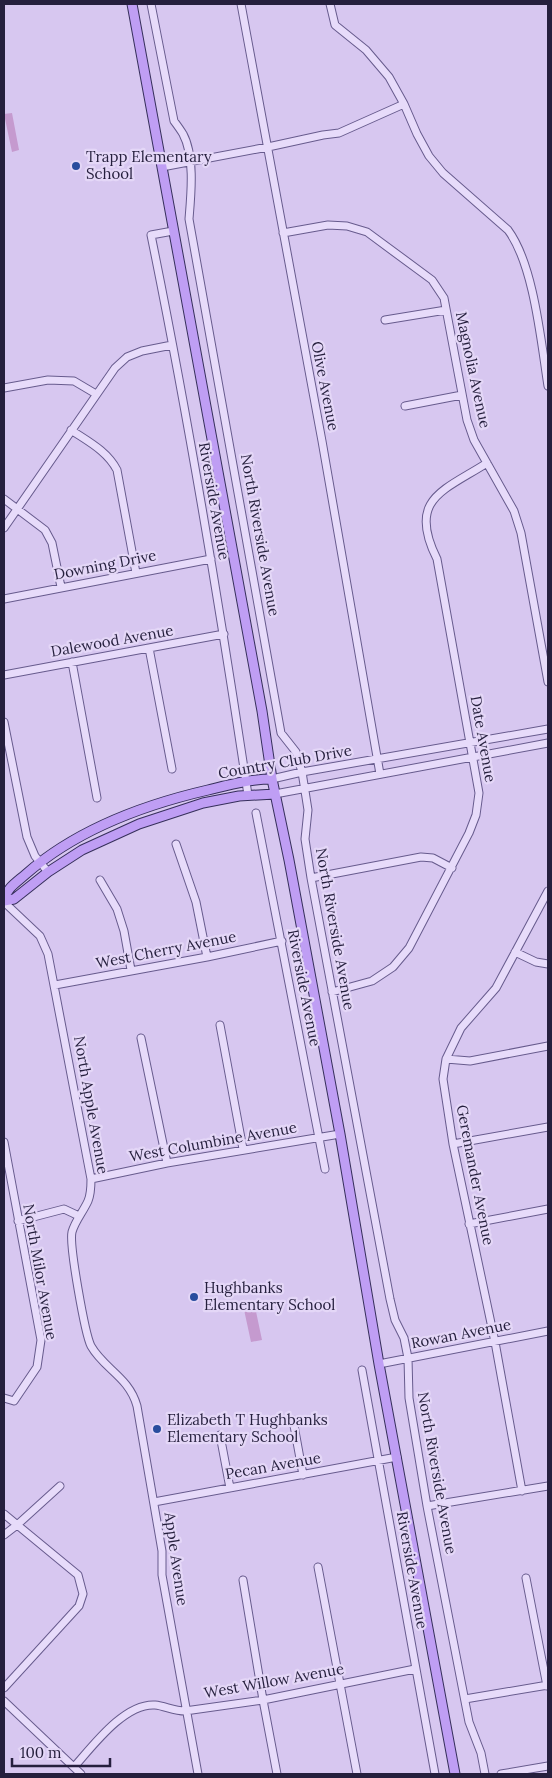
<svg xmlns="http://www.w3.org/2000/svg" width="552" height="1778" font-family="Lora,serif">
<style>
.green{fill:#c59acf}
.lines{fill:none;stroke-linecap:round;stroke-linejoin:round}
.minor-casing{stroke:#675b8d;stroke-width:9}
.major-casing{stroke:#362f5b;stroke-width:11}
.minor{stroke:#e7dbfa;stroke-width:7}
.major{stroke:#bf9ef4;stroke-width:9}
.poi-dot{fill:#294d9e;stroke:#e4d7f7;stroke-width:2}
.labels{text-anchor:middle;stroke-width:4.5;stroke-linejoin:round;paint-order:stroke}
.poi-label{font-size:15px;fill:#251f3d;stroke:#e4d7f7;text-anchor:start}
.street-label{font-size:15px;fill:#251f3d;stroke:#e4d7f7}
</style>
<rect width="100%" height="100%" fill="#d7c7f0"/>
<path class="green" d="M12 113 19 150 12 152 4 114Z
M254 1302 262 1340 251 1342 243 1305Z"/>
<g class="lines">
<defs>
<path id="minor" d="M151 4 174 121C177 125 180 129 183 134 195 156 191 195 189 219L281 733 296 752 302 772 308 810 305 839 311 878 390 1299 395 1320 404 1338 408 1358 409 1398 427 1506 469 1722 481 1753 485 1774
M241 4 322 441 380 774
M330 4 335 25 366 50 389 77 404 104 417 134 429 156 443 173 508 230C534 265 541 342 548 386
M162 167 268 147 323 135 339 133 404 104
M173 231 151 235C189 421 220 608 248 795
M283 233 328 225 347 226 367 232 432 280 444 298 467 420 474 440 514 511 521 533 548 682
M385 320 446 310
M4 388 48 380 74 381 96 394
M405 406 462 395
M71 430C89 442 107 451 117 470L136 573
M4 499 45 530 52 543 61 587
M4 528 115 368 127 357 142 351 172 345
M4 599 211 559
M149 648 172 769
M72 662 97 798
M4 675 224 634
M4 722 27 837 35 856 48 872
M272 779 302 772 548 729
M275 794 548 743
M256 813 325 1169
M176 844 196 902 207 957
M311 878 421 857 433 858 452 868
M100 880 117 909 124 931 131 970
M4 902 40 936 48 954 91 1179C91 1187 91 1194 88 1201 83 1212 75 1221 72 1232 69 1245 85 1334 91 1346 104 1369 129 1377 137 1406L162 1551V1575L198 1774
M515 952 536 962 548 964
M55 985 207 957 282 941
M332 992 372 981 393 967 409 948 469 833 476 815 479 793 437 559C407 499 443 491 487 463
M220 1025 243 1149
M141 1038 167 1163
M446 1059 470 1061 548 1046
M4 1142 41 1340 37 1367 14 1401 4 1398
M453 1144 548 1127
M91 1179 167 1163 340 1134
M18 1221 64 1209 79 1216
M469 1224 548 1209
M379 1364 548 1331
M362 1370 435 1774
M293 1420 303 1475
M220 1435 230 1488
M522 1491 495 1342 453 1144 443 1079 446 1059 461 1028 496 988 548 891
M154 1502 397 1457
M427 1506 548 1486
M4 1514 78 1575 83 1594 79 1606 4 1688
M4 1535 17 1525 60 1486
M318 1567 357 1774
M526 1578 547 1686
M243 1580 263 1700 277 1774
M465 1699 548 1685
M4 1701 81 1774
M74 1767C92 1747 124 1703 155 1705 165 1706 174 1711 185 1711L263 1700 415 1669
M501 1774 548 1766"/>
<path id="major" d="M132 4 262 711 272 779 289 860 340 1134 379 1364 455 1774
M4 899C7 888 17 882 26 874 76 830 143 805 208 790 229 785 250 779 272 779
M4 901 14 899 48 872 82 850 139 824 203 803 239 796 275 794"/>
</defs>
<use href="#minor" class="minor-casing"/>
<use href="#major" class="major-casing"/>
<use href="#minor" class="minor"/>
<use href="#major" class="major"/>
</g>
<g class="poi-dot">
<circle cx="76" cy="166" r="5"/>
<circle cx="194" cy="1297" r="5"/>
<circle cx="157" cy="1429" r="5"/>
</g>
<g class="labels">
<g class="poi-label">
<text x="86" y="162">Trapp Elementary<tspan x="86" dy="17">School</tspan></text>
<text x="204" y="1293">Hughbanks<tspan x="204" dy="17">Elementary School</tspan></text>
<text x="167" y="1425">Elizabeth T Hughbanks<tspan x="167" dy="17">Elementary School</tspan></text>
</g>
<g class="street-label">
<text transform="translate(473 370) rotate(78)" y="5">Magnolia Avenue</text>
<text transform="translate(325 386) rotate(79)" y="5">Olive Avenue</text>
<text transform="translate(214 501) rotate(80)" y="5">Riverside Avenue</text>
<text transform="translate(260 535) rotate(80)" y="5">North Riverside Avenue</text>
<text transform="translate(105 565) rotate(-11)" y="5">Downing Drive</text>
<text transform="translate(112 641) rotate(-10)" y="5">Dalewood Avenue</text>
<text transform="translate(483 739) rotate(80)" y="5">Date Avenue</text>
<text transform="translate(285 762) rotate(-10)" y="5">Country Club Drive</text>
<text transform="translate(335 929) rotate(80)" y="5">North Riverside Avenue</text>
<text transform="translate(166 950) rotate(-11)" y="5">West Cherry Avenue</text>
<text transform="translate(304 988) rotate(79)" y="5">Riverside Avenue</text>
<text transform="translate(91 1105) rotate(80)" y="5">North Apple Avenue</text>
<text transform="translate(213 1142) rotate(-10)" y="5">West Columbine Avenue</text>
<text transform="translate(475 1175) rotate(79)" y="5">Geremander Avenue</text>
<text transform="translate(40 1272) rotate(80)" y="5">North Milor Avenue</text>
<text transform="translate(461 1334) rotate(-11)" y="5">Rowan Avenue</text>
<text transform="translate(273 1466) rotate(-10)" y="5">Pecan Avenue</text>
<text transform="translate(437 1473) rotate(80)" y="5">North Riverside Avenue</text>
<text transform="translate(176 1559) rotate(82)" y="5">Apple Avenue</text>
<text transform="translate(412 1570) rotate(80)" y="5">Riverside Avenue</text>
<text transform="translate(274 1681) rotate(-10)" y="5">West Willow Avenue</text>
</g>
</g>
<rect width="552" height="1778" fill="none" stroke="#251f3d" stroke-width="10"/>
<path d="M12 1758v8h98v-8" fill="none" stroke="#251f3d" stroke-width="2.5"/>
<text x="20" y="1758" font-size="15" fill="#251f3d" stroke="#e4d7f7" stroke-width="4" paint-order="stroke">100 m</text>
</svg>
